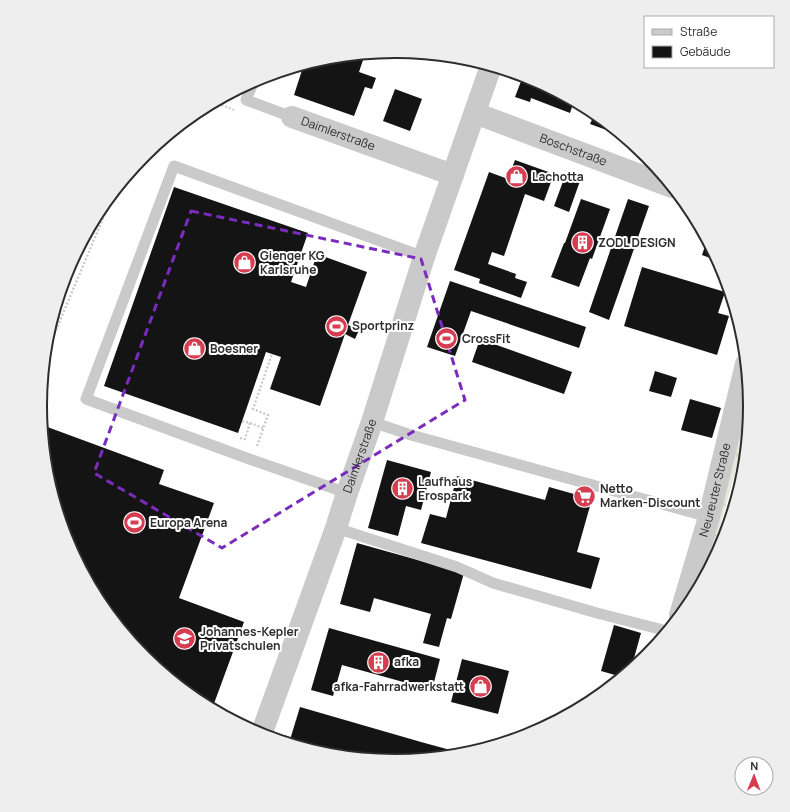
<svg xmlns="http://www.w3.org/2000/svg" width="790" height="812" font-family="Manrope,sans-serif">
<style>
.grass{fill:url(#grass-tufts)}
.building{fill:#141414}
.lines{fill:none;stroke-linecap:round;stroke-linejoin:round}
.path{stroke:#cacaca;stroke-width:2.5;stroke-dasharray:2 2;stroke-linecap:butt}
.service{stroke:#cacaca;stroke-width:11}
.minor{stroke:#cacaca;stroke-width:22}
.marked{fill:none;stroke:#7b2cbf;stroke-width:3;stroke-dasharray:8 5;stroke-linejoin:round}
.labels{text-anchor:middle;stroke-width:4;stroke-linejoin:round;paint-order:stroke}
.street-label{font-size:12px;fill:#2d2d2d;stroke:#fff}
.poi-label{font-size:12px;font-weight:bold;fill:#2d2d2d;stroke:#fff;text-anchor:start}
.rim{fill:none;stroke:#2d2d2d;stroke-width:2}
</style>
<defs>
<pattern id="grass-tufts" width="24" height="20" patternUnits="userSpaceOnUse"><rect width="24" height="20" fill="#e4e9db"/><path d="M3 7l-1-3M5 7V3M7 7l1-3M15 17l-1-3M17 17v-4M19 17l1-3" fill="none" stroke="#c4c8bc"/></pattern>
</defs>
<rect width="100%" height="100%" fill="#fff"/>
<path class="grass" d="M748 389 750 406 748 426 708 570 690 603Z"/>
<path class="building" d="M395 51 409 52 407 58 389 52Z
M365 54 359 72 376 78 372 89 365 87 354 116 294 95 304 64 326 58Z
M523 76 531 78 574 101 570 113 531 98 530 102 515 97Z
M395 89 422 99 410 131 383 121Z
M595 113 623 136 590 124Z
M515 160 554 174 544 201 525 194 504 256 492 252 488 264 516 274 515 278 527 282 521 298 479 283 480 279 454 270 489 172 508 179Z
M565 176 580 181 569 212 554 206Z
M174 187 308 233 291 282 306 287 317 254 367 272 348 325 359 330 355 339 345 334 320 406 270 389 281 357 266 352 238 433 104 386Z
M581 199 610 209 592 259 590 258 579 287 551 277 564 243H565Z
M628 199 649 206 609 320 589 312Z
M707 240 708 241 718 261 702 255Z
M642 267 725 292 718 313 729 316 717 355 624 326Z
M450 281 586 327 579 348 471 311 455 356 427 347Z
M480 339 572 372 564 394 472 362Z
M655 371 677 378 671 397 649 391Z
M690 399 721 408 712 438 681 430Z
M42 425 164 470 159 484 214 503 179 598 244 622 212 709 198 701 144 657 100 603 67 542 47 475Z
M387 460 431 472 421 510 406 506 398 536 368 528Z
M457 476 545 500 549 487 592 499 577 552 600 558 591 589 421 543 430 514 446 518Z
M357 543 464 573 451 619 447 618 439 647 423 643 431 614 374 598 370 612 340 604Z
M614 625 641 633 631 669 622 677 601 671Z
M329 628 440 659 432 690 342 665 333 696 311 690Z
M462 659 509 671 498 714 451 702Z
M300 707 421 742 465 754 395 761 326 754 289 743Z"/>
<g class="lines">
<path class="path" d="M214 102 234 110
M45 356 115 190
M250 423 263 428
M240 438 245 439 250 423 242 421
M257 446 268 415 253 409 272 354"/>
<path class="service" d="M254 81 246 100 292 117
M372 422 411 435 709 517
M347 493 252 460 86 399 174 166 424 257
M336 528 457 567 493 583 597 613 667 631"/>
<g class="minor">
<path id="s1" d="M475 113 672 187"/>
<path id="s2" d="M292 117 453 175"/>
<path id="s3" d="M680 615 709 517 746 364"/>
<path id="s4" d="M261 735 336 528 347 493 372 422 424 257 491 66"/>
</g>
</g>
<path class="marked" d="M191 211 421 259 465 400 222 548 94 473Z"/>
<defs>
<symbol id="shop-disc" viewBox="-11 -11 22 22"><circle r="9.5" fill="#d63d50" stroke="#fff"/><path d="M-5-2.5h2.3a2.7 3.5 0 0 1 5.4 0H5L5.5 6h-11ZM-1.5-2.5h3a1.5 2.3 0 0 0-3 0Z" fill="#fff"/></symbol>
<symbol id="building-disc" viewBox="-11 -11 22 22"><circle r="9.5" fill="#d63d50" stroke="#fff"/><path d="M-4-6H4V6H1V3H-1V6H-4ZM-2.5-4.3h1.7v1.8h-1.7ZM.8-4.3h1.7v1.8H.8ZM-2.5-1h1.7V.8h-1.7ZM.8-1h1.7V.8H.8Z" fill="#fff"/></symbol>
<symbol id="stadium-disc" viewBox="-11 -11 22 22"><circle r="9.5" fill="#d63d50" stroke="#fff"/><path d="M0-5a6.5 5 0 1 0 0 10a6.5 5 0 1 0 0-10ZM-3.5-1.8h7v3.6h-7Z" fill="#fff"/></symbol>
<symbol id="supermarket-disc" viewBox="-11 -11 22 22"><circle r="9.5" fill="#d63d50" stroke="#fff"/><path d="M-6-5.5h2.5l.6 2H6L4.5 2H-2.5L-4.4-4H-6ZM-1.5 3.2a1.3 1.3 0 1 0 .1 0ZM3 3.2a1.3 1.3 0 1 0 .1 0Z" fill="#fff"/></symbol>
<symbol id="school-disc" viewBox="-11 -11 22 22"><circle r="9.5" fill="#d63d50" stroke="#fff"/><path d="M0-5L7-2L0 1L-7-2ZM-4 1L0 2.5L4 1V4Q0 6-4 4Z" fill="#fff"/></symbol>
</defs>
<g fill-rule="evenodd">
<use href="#shop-disc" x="504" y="164" width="25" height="25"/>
<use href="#building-disc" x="570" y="230" width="25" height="25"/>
<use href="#shop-disc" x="232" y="250" width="25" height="25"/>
<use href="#stadium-disc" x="324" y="314" width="25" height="25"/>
<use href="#stadium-disc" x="434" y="326" width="25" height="25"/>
<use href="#shop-disc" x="182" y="336" width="25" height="25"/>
<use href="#building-disc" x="390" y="476" width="25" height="25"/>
<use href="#supermarket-disc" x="572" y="484" width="25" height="25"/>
<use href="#stadium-disc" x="122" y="510" width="25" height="25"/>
<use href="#school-disc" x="172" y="626" width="25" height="25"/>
<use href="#building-disc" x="366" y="650" width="25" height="25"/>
<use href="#shop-disc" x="468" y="674" width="25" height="25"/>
</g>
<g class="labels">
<g class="street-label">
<text dy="4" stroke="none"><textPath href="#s2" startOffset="49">Daimlerstraße</textPath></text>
<text dy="4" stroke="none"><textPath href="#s1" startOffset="105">Boschstraße</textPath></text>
<text dy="4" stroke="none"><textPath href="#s4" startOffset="296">Daimlerstraße</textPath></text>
<text dy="4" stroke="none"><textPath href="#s3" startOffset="130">Neureuter Straße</textPath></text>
</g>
<g class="poi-label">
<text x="532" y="181">Lachotta</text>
<text x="598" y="247">ZODL DESIGN</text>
<text x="260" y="260">Gienger KG<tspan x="260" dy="14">Karlsruhe</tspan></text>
<text x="352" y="330">Sportprinz</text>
<text x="462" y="343">CrossFit</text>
<text x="210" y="353">Boesner</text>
<text x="418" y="486">Laufhaus<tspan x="418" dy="14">Erospark</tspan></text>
<text x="600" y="493">Netto<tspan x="600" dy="14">Marken-Discount</tspan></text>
<text x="150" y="527">Europa Arena</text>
<text x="200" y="636">Johannes-Kepler<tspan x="200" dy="14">Privatschulen</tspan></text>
<text x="394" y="666">afka</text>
<text x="464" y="691" text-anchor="end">afka-Fahrradwerkstatt</text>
</g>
</g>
<path d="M0 0H790V812H0ZM47 406a348 348 0 1 1 696 0a348 348 0 1 1-696 0Z" fill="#eee" fill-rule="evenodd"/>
<path class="rim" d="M47 406a348 348 0 1 1 696 0a348 348 0 1 1-696 0Z"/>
<rect x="644" y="16" width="130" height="52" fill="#ffffff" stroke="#ababab"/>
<rect x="652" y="29" width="20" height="6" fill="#cacaca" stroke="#ababab"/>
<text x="680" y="36" font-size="12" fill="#2d2d2d">Straße</text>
<rect x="652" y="46" width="20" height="12" fill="#141414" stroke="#ababab"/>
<text x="680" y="56" font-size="12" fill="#2d2d2d">Gebäude</text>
<g transform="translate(754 776) rotate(1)"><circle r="19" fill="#ffffff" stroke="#ababab"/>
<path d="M0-3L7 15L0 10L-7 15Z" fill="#d63d50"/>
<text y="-6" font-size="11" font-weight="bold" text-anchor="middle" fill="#2d2d2d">N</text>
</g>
</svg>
